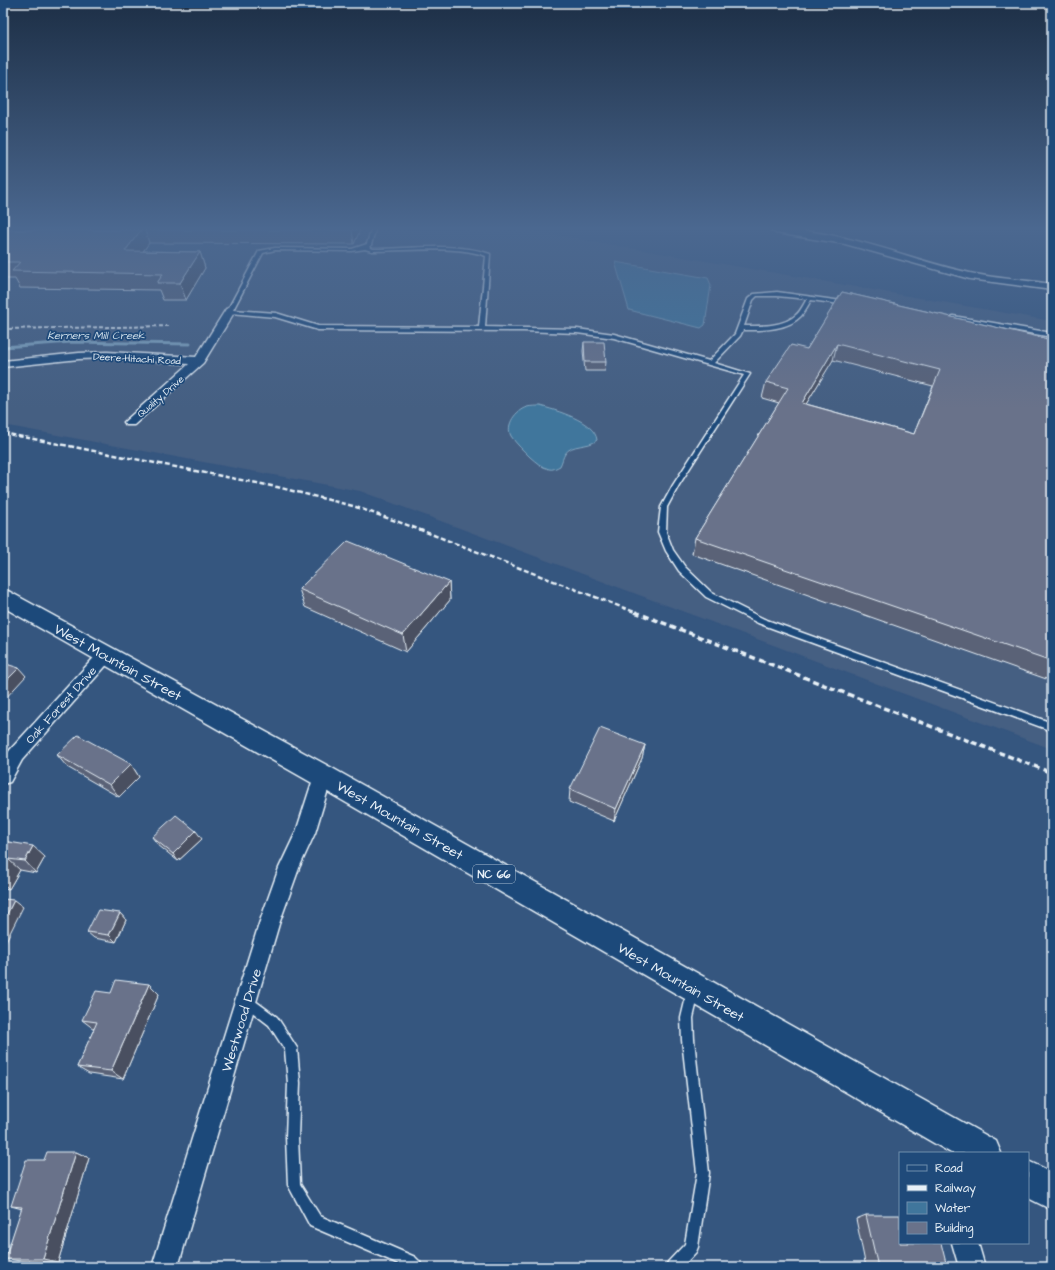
<svg xmlns="http://www.w3.org/2000/svg" width="1055" height="1270" font-family="'Architects Daughter',sans-serif">
<style>
.built{fill:#455e82}
.water{fill:#40769c;stroke:#83a7c1}
.lines{fill:none;stroke-linecap:round;stroke-linejoin:round}
.stream{stroke:#83a7c1;stroke-width:3}
.service-casing{stroke:#e8f1f8;stroke-width:3}
.minor-casing{stroke:#e8f1f8;stroke-width:3}
.primary-casing{stroke:#e8f1f8;stroke-width:3}
.service{fill:#1f4a7a;fill-rule:evenodd}
.minor{fill:#1f4a7a;fill-rule:evenodd}
.primary{fill:#1f4a7a;fill-rule:evenodd}
.rail-far2{stroke:#e8f1f8;stroke-width:2;stroke-dasharray:4 2;stroke-linecap:butt}
.rail-far1{stroke:#e8f1f8;stroke-width:2.5;stroke-dasharray:5 2.5;stroke-linecap:butt}
.rail{stroke:#e8f1f8;stroke-width:3.5;stroke-dasharray:6 3.5;stroke-linecap:butt}
.wall{fill:#5a6277;stroke:#e8f1f8;fill-rule:evenodd}
.shaded-wall{fill:#4a5061;stroke:#e8f1f8}
.building{fill:#69728a;stroke:#e8f1f8;fill-rule:evenodd}
.labels{text-anchor:middle;stroke-width:3.5;stroke-linejoin:round;paint-order:stroke}
.far-street-label{font-size:10px;fill:#e8f1f8;stroke:#1f4a7a}
.far-water-label{font-size:11px;font-style:italic;fill:#cfdfea;stroke:#1f4a7a}
.shield{fill:#1f4a7a;stroke:#acbfd2;stroke-width:1}
.shield-label{font-size:11px;font-weight:bold;fill:#e8f1f8}
.street-label{font-size:12px;fill:#e8f1f8;stroke:#1f4a7a}
.near-street-label{font-size:14px;fill:#e8f1f8;stroke:#1f4a7a}
</style>
<rect width="100%" height="100%" fill="#35567f"/>
<filter id="ink" filterUnits="userSpaceOnUse"><feTurbulence type="fractalNoise" baseFrequency=".025" numOctaves="2"/><feDisplacementMap in="SourceGraphic" scale="8" xChannelSelector="R" yChannelSelector="G"/><feConvolveMatrix kernelMatrix="1 2 1 2 8 2 1 2 1" color-interpolation-filters="sRGB"/></filter>
<g filter="url(#ink)">
<path class="built" d="M3 230H527L1052 321V749L360 491 3 425Z"/>
<path class="water" d="M615 262 708 278 711 285 705 325 701 328 629 310Z
M540 406C555 410 595 421 597 440 589 448 571 443 565 454 563 457 562 462 560 466 556 468 553 470 549 469 541 467 536 462 530 457 524 451 516 444 511 436 505 425 516 410 527 407 531 406 536 406 540 406Z"/>
<g class="lines">
<path class="stream" d="M3 347 72 342 190 344"/>
<defs>
<path id="service" d="M371 230H375L371 245 369 247 373 249C408 249 457 242 490 254L485 327 577 329 614 334 709 361 735 334 748 299 754 294 777 292 849 302V304L847 305 811 300C808 305 805 311 801 316 787 331 761 330 743 330L740 336 714 363 750 374 679 485 667 507 666 532 673 550 685 567 712 593 764 619 1052 723V731L758 623 706 597 679 571 666 551 658 532 661 507 673 485 744 375 614 338 577 333 523 331 318 330 275 317 230 313 227 311 259 251 275 248 352 249 367 244ZM365 249 372 251C404 251 457 245 486 256L479 327 318 326 276 313 233 310 263 253 275 250 352 251ZM757 296H777L807 299C803 305 801 311 796 315 783 327 760 326 744 326L753 300Z
M953 316 1052 333V337L951 319 950 318Z
M693 987 697 989 699 993 693 1018 694 1040 709 1173 698 1247 696 1252 682 1267H666L668 1262 685 1244 697 1173 682 1040 681 1018 687 993 689 989Z
M247 995 277 1017 297 1048 300 1083 298 1137 300 1184 320 1216 415 1257 420 1262 422 1267H406L310 1226 288 1185 286 1137 288 1083 285 1050 269 1025 243 1005 241 1001 243 997Z"/>
<path id="minor" d="M771 230C840 227 905 259 970 273 997 279 1025 280 1052 284V290L970 279 845 244 776 233Z
M230 308 235 311 203 363 134 425H126L124 422 189 364 107 358 79 359 3 367V361L79 353 107 352 196 357 226 309Z
M106 649 112 651 114 655 112 659 22 760 10 782 3 784V760L10 750 100 651Z
M323 768 330 770 332 776 315 833 299 868 279 924 178 1267H152L259 924 279 868 296 832 314 776 316 770Z
M952 1243H978L985 1267H959Z"/>
<path id="primary" d="M3 589 10 592 332 768 996 1141 1001 1153H951L314 784 3 607Z
M1028 1161 1052 1172V1210L1028 1198Z"/>
</defs>
<use href="#service" class="service-casing"/>
<use href="#minor" class="minor-casing"/>
<use href="#primary" class="primary-casing"/>
<use href="#service" class="service"/>
<use href="#minor" class="minor"/>
<use href="#primary" class="primary"/>
<path class="rail-far2" d="M3 329 171 326"/>
<path class="rail-far1" d="M3 433 277 487 353 506 410 526 637 613"/>
<path class="rail" d="M635 612 1052 773"/>
</g>
<path class="wall" d="M3 230H360L354 244 149 243 143 251 200 252 205 268 186 300H163L159 290 20 288 15 279H3Z
M842 292 1052 340V681L692 554 695 538 779 403 762 398 766 382 807 349ZM833 360 933 386 914 434 806 404Z
M584 342 606 362 605 371H585L583 351Z
M449 582 450 600 406 652 305 607 299 589Z
M645 745 642 758 614 821 569 802 570 789Z
M57 755 131 764 139 777 119 797 67 767Z
M152 837 202 839 178 861 158 845Z
M3 841 45 857 36 873 20 870 9 889 3 888Z
M120 913 126 920 116 942 94 938 87 932Z
M111 993 159 994 123 1079 89 1074 77 1067 94 1029 82 1020Z
M76 1152 89 1158 58 1262 21 1261 5 1259 22 1209 11 1206 44 1160Z
M866 1215 947 1267H866L856 1219Z"/>
<path class="shaded-wall" d="M141 230H145L149 243 131 268 125 251Z
M352 230H360L354 244Z
M200 252 205 268 186 300 180 283Z
M837 344 833 360 797 419 802 403Z
M449 582 450 600 406 652 403 635Z
M19 668 26 676 3 701V684Z
M645 745 642 758 614 821 616 809Z
M131 764 139 777 119 797 110 785Z
M196 831 202 839 178 861 173 854Z
M33 846 45 857 36 873 25 861Z
M8 859 20 870 9 889 3 883V868Z
M14 900 23 907 3 947V922Z
M120 913 126 920 116 942 109 935Z
M149 984 159 994 123 1079 111 1071Z
M76 1152 89 1158 58 1262 43 1259Z"/>
<path class="building" d="M3 230H141L125 251 200 252 180 283H157L163 274 12 271 20 262H3Z
M842 292 1052 340V661L695 538 788 388 766 382 791 345 807 349ZM837 344 940 370 914 434 802 403Z
M584 342H604L606 362H585Z
M348 541 449 582 403 635 299 589Z
M3 663 19 668 3 684Z
M600 728 645 745 616 809 570 789Z
M78 735 131 764 110 785 57 755Z
M176 815 196 831 173 854 152 837Z
M3 841 33 846 25 861 8 859 3 868Z
M3 899 14 900 3 922Z
M98 910 120 913 109 935 87 932Z
M116 980 149 984 111 1071 77 1067 97 1022 82 1020 96 991 111 993Z
M47 1152H76L43 1259H5L22 1207 11 1206 26 1160H44Z
M866 1215H900V1243H941L947 1267H878Z"/>
</g>
<linearGradient id="sky" x2="0" y2="1"><stop stop-color="#1d2f46"/><stop offset="0.56" stop-color="#4b6890"/><stop offset="1" stop-color="#4b6890" stop-opacity="0"/></linearGradient>
<rect width="1055" height="408" fill="url(#sky)"/>
<g class="labels">
<g class="far-street-label">
<text transform="translate(137 358) rotate(3)" y="4">Deere-Hitachi Road</text>
<text transform="translate(160 396) rotate(-41)" y="4">Quality Drive</text>
</g>
<g class="far-water-label">
<text x="96" y="339">Kerners Mill Creek</text>
</g>
<rect class="shield" x="473" y="865" width="42" height="18" rx="3"/>
<g class="shield-label">
<text x="494" y="878">NC 66</text>
</g>
<g class="street-label">
<text transform="translate(61 705) rotate(-48)" y="4">Oak Forest Drive</text>
</g>
<g class="near-street-label">
<text transform="translate(118 662) rotate(29)" y="5">West Mountain Street</text>
<text transform="translate(400 820) rotate(30)" y="5">West Mountain Street</text>
<text transform="translate(681 982) rotate(30)" y="5">West Mountain Street</text>
<text transform="translate(241 1020) rotate(-73)" y="5">Westwood Drive</text>
</g>
</g>
<rect width="1055" height="1270" fill="none" stroke="#1f4a7a" stroke-width="16"/>
<rect x="8" y="8" width="1039" height="1254" fill="none" stroke="#e8f1f8" stroke-width="1.5" filter="url(#ink)"/>
<rect x="899" y="1152" width="130" height="92" fill="#1f4a7a" stroke="#6f8dac"/>
<rect x="907" y="1165" width="20" height="6" fill="#1f4a7a" stroke="#6f8dac"/>
<text x="935" y="1172" font-size="12" fill="#e8f1f8">Road</text>
<rect x="907" y="1185" width="20" height="6" fill="#e8f1f8" stroke="#6f8dac"/>
<text x="935" y="1192" font-size="12" fill="#e8f1f8">Railway</text>
<rect x="907" y="1202" width="20" height="12" fill="#40769c" stroke="#6f8dac"/>
<text x="935" y="1212" font-size="12" fill="#e8f1f8">Water</text>
<rect x="907" y="1222" width="20" height="12" fill="#69728a" stroke="#6f8dac"/>
<text x="935" y="1232" font-size="12" fill="#e8f1f8">Building</text>
</svg>
